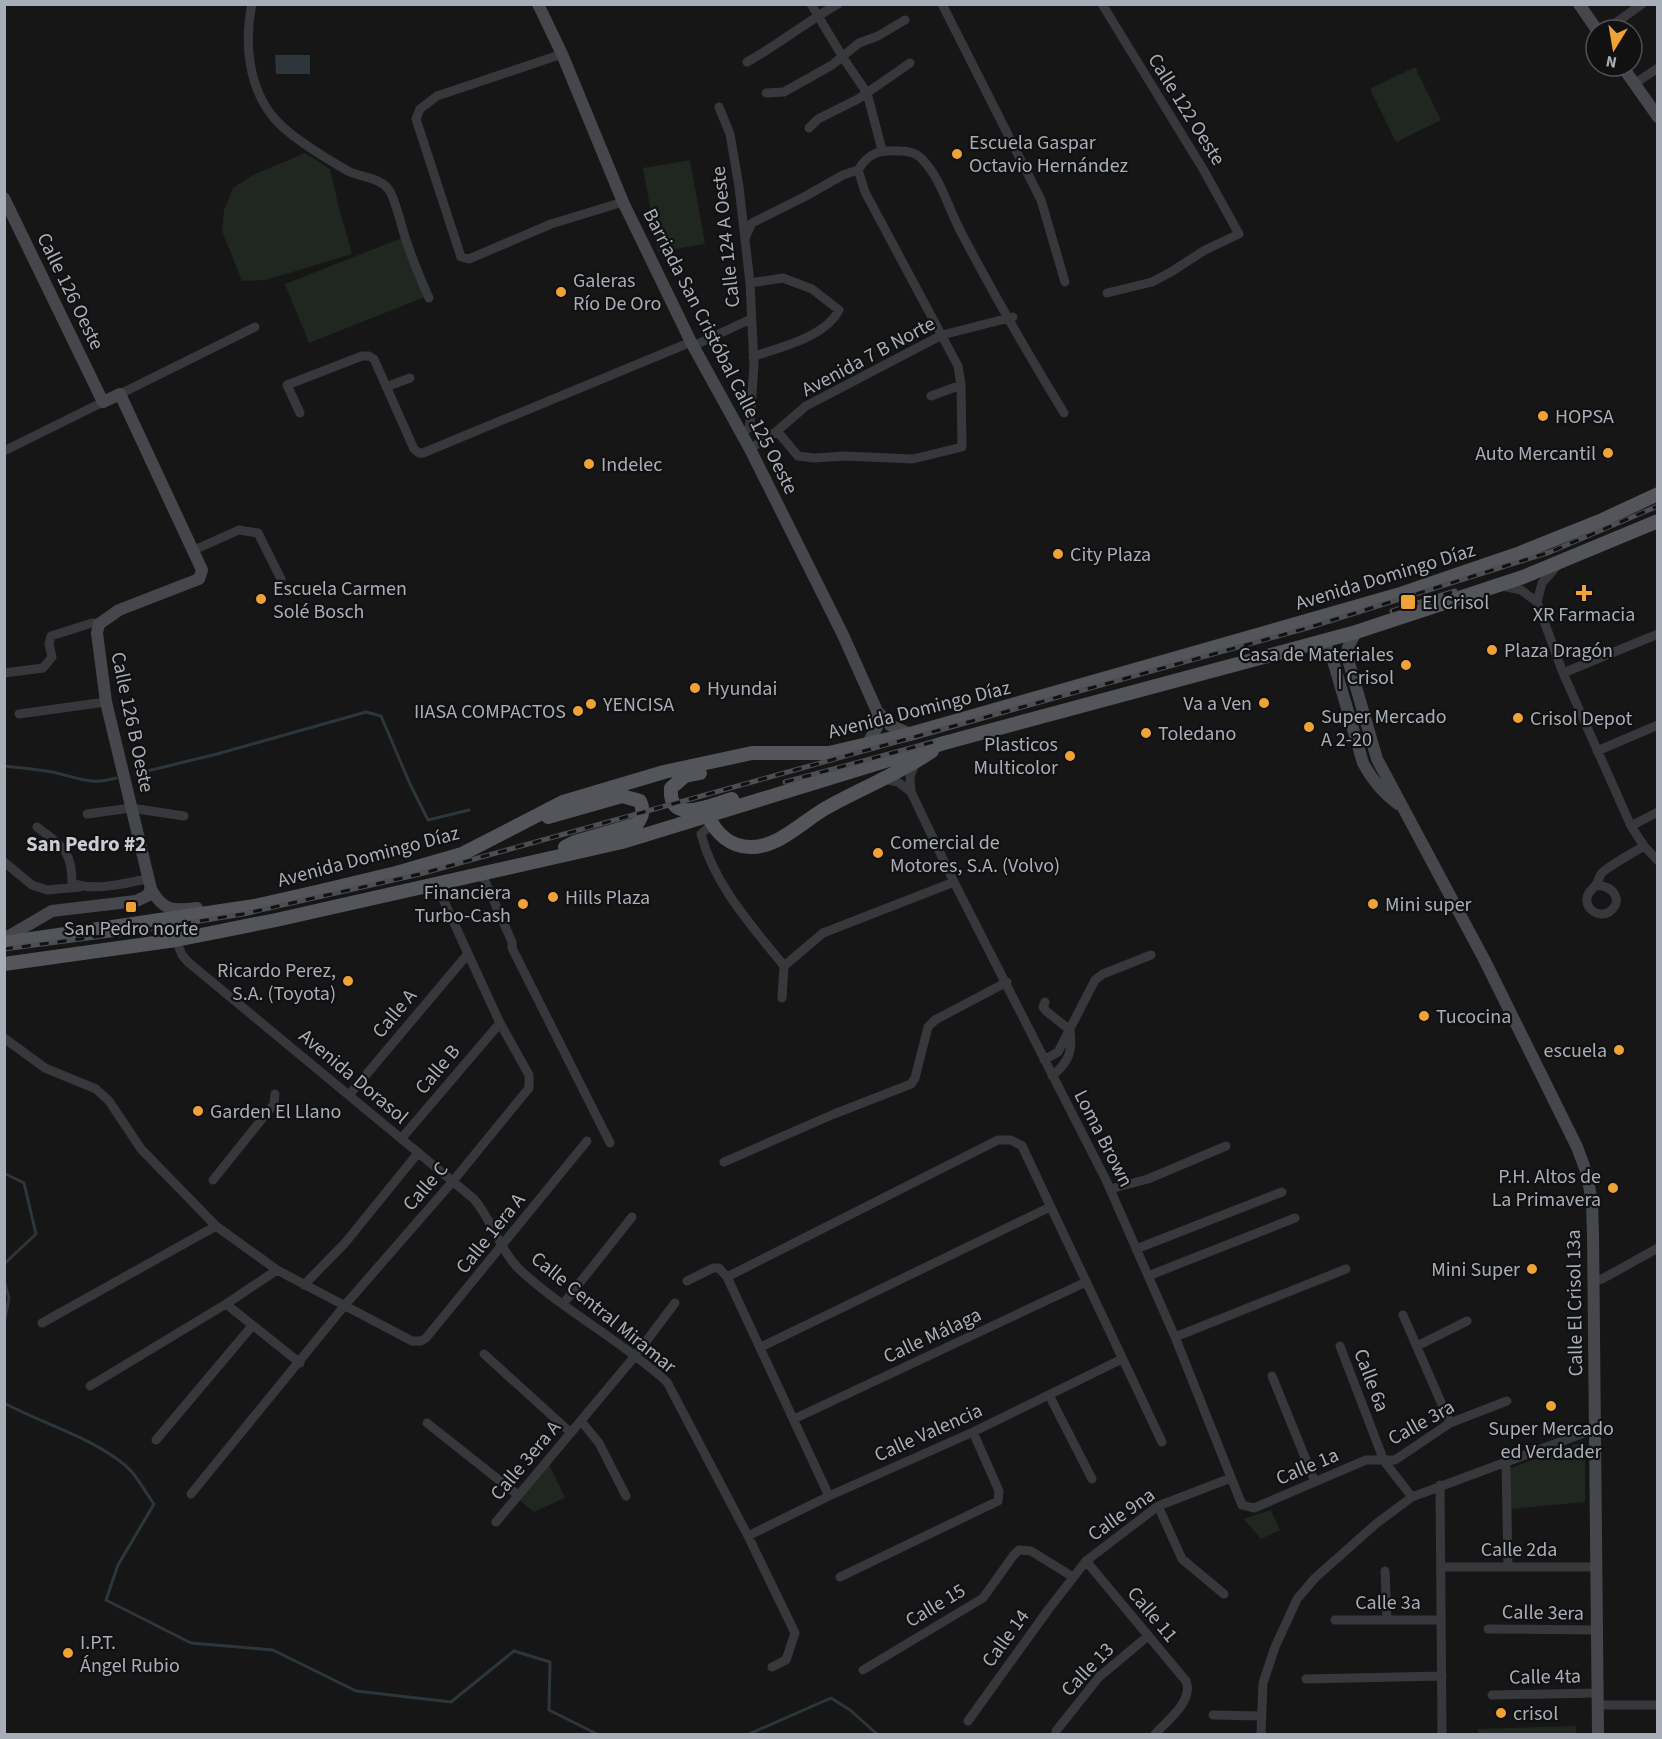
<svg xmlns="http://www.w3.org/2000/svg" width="1662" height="1739" font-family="'Source Sans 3',sans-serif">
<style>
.green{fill:#202720}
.water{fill:#2c363b}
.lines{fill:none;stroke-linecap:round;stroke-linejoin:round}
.stream{stroke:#2c363b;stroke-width:3}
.street{stroke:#37383c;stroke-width:9}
.secondary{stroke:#45474c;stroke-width:12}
.primary{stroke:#53555b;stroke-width:14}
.rail-casing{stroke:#4c4e53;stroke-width:5}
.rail{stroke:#111112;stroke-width:3;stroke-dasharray:9;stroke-linecap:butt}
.poi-dot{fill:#efa236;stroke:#111112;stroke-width:2}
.labels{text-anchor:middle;stroke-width:4.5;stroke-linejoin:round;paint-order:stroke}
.street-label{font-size:20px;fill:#a8aeb7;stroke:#111112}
.poi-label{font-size:20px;fill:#a8aeb7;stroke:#111112;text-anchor:start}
.neighbourhood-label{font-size:21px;font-weight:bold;fill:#c9ccd3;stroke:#111112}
</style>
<rect width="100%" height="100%" fill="#161617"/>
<path class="green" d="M1415 67 1441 120 1396 142 1370 89Z
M305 153 330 169 338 204 352 254 266 280 242 281 222 231 224 210 233 188 253 175Z
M690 160 705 244 658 252 643 168Z
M402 238 425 297 309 343 285 284Z
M1585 1441V1502L1510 1509 1511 1468Z
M549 1464 565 1498 534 1512 519 1500Z
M1271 1510 1280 1530 1261 1539 1244 1519Z
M1576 1726V1734H1477L1478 1729Z"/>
<path class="water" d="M275 55H310V74H276Z"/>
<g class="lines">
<path class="stream" d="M4 766C20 768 36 769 52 772 77 777 90 786 116 778
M135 774 217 754 366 712 381 716 410 784 428 820 469 810
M4 1173 24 1183 36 1234 4 1264
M4 1281 9 1298 4 1324
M4 1403C43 1424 92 1437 126 1466 137 1475 145 1492 154 1504L118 1565 106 1600 191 1643 273 1650 356 1691 451 1702 514 1651 550 1662 549 1710 597 1734
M749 1734 831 1698 850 1710 877 1734"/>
<path class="street" d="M252 4C244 42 248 87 274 118 289 136 327 159 348 171 362 178 380 177 389 190 396 200 402 230 407 243 413 261 421 280 429 298
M811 4 842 56 867 93 882 150
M942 4 1041 200 1065 282
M1102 4 1203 169 1239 234 1205 250 1171 272 1152 282 1107 293
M1606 30 1642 4
M562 54 437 96 420 109 416 119 461 257 469 259 551 224 623 202
M747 62C778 45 806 22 838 4
M1634 84 1658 68
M766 93 784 92 832 65 859 43 878 36 905 20
M719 107 730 134 739 187 750 283 754 365 750 423 749 428 741 433
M809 128 818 119 858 99 910 63
M858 170C869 152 880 150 900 151 908 151 915 152 921 158 942 179 948 209 962 234 994 295 1028 354 1064 413
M745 238 752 223 804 197 843 175 858 170
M750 283 783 278 812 289 839 310C824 338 782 346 753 357
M693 346 751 319
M386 387 410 378
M120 394 255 327
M931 396 961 385
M300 413 287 385 362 356H369L374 359 414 449 419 453H423L691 342
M777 431 798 456 814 458 845 456 913 459 962 447 961 385 958 366 865 192 858 170
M750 449 777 431 806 406 942 335 1013 317
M4 451 103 402
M194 550 239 530 258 533 281 579
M1502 586 1521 590 1537 602 1563 673 1631 826 1644 846 1658 861
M1537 602 1542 583 1557 566
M4 673 43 668 52 657 49 644 51 636 92 623 99 624
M1563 673 1658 634
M19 714 106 702
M1597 751 1658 725
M916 762 910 776 911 792 954 882 1106 1180 1175 1337 1242 1505 1254 1508 1366 1460H1395L1450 1423 1507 1401
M885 779 898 782 911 792
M87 814 131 808 184 816
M712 824 701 834C714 885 752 926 784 966L782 998
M1631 826 1658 812
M37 827C61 846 72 849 72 883 96 892 124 883 148 879
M4 862 32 885 47 890 80 887
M481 872 512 942V948L610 1143
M1596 886C1612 884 1625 901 1609 912 1600 918 1585 910 1587 898 1588 891 1594 889 1597 883 1599 880 1599 877 1601 874 1606 867 1635 852 1644 846
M176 940 182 955 188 962 474 1199C492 1220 499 1249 519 1269 564 1311 621 1340 667 1382L748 1536 795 1633 786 1660 772 1667
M784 966 823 933 954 882
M1045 1002 1043 1007 1046 1011 1070 1030C1073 1051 1069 1062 1052 1076
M4 1038 45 1068 96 1089 109 1101 141 1149 216 1226 277 1270 412 1341H421L426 1338 587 1141
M1044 1060 1058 1052 1095 980 1103 974 1151 955
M349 1095 467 955
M401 1139 500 1023
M724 1162 834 1114 911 1084 915 1078 928 1027 935 1020 1007 982
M213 1180 274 1104 275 1094
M1110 1189 1148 1179 1226 1146
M1136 1249 1282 1192
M1148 1276 1295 1218
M727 1277 998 1140H1011L1022 1146 1162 1442
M687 1281 713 1268H719L727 1277 829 1496
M1592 1281 1602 1279 1658 1248
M304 1285 345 1243 418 1153
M226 1304 300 1363
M563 1304 632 1217
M1403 1315 1450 1423
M42 1323 216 1226
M1175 1337 1346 1269
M1340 1346 1384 1461 1412 1497
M1417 1346 1467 1321
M761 1347 1050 1207
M484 1354 571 1433
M1272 1376 1315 1482
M90 1386 226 1304 277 1270
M1049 1395 1092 1479
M794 1419 1086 1282
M581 1421 599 1443 626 1496
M427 1423 518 1495
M156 1440 252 1326
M1506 1462 1508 1567
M1440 1485 1442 1734
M191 1494 345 1305 453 1181 529 1088V1075L500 1023 436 884
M1158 1506 1182 1559 1224 1594
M496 1522 635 1356 675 1303
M748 1536 829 1496 973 1432 1122 1359
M1086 1561 1186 1681C1194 1701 1167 1721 1155 1734
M1441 1567H1597
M1385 1571 1387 1620
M840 1577 998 1501 999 1491 973 1432
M1335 1620H1441
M1488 1629 1598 1630
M863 1670 983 1598 1013 1556 1019 1550 1031 1551 1073 1577
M1306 1679 1442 1676
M1492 1695 1598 1693
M1598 1705H1658
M1213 1715 1261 1716
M968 1721 1048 1610 1086 1561 1158 1506 1231 1478
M1056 1731 1099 1677 1148 1636
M1261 1734 1263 1683 1275 1647 1297 1599 1315 1578 1377 1523 1412 1497 1595 1429"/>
<path class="secondary" d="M538 4 562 54 623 202 641 239 691 342 750 449 843 635 877 711 890 725 910 734
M1579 4 1597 30
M1622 66 1658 117
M4 198 103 402 120 394 202 570 199 579 119 610 99 624 97 633 106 702 151 889C163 911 173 911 197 908
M1356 632 1348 647 1347 656 1377 759 1485 961 1577 1147 1587 1174 1592 1203 1593 1234 1598 1734
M1321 642 1326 646 1332 657 1363 763C1371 778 1384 794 1398 804
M867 745 877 727V711
M4 939 52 911 136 901 147 896 151 889"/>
<path class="primary" d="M700 773 685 776 671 788C668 826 711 805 732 799
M708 816C716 833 730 847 750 847 778 848 803 821 826 808 861 788 899 774 932 751
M548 817 622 796 640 801C644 810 643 815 637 824L575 842 565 847
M4 943 255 906 312 893 396 873 462 854 563 802 664 772 752 753H829L910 734 1397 595 1520 553 1600 521 1658 494
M4 964 176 940 276 920 622 842 944 743 1356 632 1523 577 1658 521"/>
<defs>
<path id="rail" d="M1392 611 1455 591
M785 782 933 742
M4 949 118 934 243 914 420 874 1307 628 1550 552 1658 506"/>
</defs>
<use href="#rail" class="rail-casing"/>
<use href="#rail" class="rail"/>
</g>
<g class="poi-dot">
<circle cx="957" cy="154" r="6"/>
<circle cx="561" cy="292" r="6"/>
<circle cx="1543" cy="416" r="6"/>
<circle cx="1608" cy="453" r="6"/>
<circle cx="589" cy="464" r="6"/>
<circle cx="1058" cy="554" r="6"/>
<path d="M1581 584h6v6h6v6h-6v6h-6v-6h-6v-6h6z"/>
<circle cx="261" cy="599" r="6"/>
<rect x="1400" y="594" width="16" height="16" rx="3"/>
<circle cx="1492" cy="650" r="6"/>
<circle cx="1406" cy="665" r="6"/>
<circle cx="695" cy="688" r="6"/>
<circle cx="1264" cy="703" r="6"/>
<circle cx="591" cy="704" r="6"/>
<circle cx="578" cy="711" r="6"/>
<circle cx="1518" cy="718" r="6"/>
<circle cx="1309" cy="727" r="6"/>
<circle cx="1146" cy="733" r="6"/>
<circle cx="1070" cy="756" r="6"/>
<circle cx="878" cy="853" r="6"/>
<circle cx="553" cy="897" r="6"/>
<circle cx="523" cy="904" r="6"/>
<circle cx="1373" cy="904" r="6"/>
<rect x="125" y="901" width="12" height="12" rx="3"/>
<circle cx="348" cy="981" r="6"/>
<circle cx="1424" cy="1016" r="6"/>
<circle cx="1619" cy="1050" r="6"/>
<circle cx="198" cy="1111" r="6"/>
<circle cx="1613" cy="1188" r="6"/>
<circle cx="1532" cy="1269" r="6"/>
<circle cx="1551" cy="1406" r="6"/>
<circle cx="68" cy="1653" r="6"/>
<circle cx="1501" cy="1713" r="6"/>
</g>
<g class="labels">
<g class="street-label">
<text transform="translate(1187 109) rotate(58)" y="7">Calle 122 Oeste</text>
<text transform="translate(725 237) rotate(-96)" y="7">Calle 124 A Oeste</text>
<text transform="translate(71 291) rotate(64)" y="7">Calle 126 Oeste</text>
<text transform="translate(721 351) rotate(63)" y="7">Barriada San Cristóbal Calle 125 Oeste</text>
<text transform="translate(868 356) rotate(-28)" y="7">Avenida 7 B Norte</text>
<text transform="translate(1385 576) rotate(-17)" y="7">Avenida Domingo Díaz</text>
<text transform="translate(919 709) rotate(-14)" y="7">Avenida Domingo Díaz</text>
<text transform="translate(133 722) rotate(78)" y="7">Calle 126 B Oeste</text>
<text transform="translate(368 856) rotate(-15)" y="7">Avenida Domingo Díaz</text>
<text transform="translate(394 1013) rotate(-50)" y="7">Calle A</text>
<text transform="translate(437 1069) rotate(-50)" y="7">Calle B</text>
<text transform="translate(354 1076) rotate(40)" y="7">Avenida Dorasol</text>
<text transform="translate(1104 1138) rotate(63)" y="7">Loma Brown</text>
<text transform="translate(425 1186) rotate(-49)" y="7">Calle C</text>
<text transform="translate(490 1233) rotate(-51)" y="7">Calle 1era A</text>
<text transform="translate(1574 1303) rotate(-91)" y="7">Calle El Crisol 13a</text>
<text transform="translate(604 1312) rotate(39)" y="7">Calle Central Miramar</text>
<text transform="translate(932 1335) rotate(-25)" y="7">Calle Málaga</text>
<text transform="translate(1372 1380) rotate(69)" y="7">Calle 6a</text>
<text transform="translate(1421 1422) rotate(-29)" y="7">Calle 3ra</text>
<text transform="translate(928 1432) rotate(-24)" y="7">Calle Valencia</text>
<text transform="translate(525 1460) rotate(-50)" y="7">Calle 3era A</text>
<text transform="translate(1307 1466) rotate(-23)" y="7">Calle 1a</text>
<text transform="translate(1121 1514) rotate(-35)" y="7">Calle 9na</text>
<text x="1519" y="1556">Calle 2da</text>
<text x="1388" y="1609">Calle 3a</text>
<text transform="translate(935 1605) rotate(-31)" y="7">Calle 15</text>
<text transform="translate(1543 1612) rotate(1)" y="7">Calle 3era</text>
<text transform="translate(1153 1614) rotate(50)" y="7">Calle 11</text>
<text transform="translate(1005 1638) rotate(-54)" y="7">Calle 14</text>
<text transform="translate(1087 1669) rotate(-46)" y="7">Calle 13</text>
<text transform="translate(1545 1676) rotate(-1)" y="7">Calle 4ta</text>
</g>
<g class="poi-label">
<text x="969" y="149">Escuela Gaspar<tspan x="969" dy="23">Octavio Hernández</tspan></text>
<text x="573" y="287">Galeras<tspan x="573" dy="23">Río De Oro</tspan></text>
<text x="1555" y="423">HOPSA</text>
<text x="1596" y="460" text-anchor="end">Auto Mercantil</text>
<text x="601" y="471">Indelec</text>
<text x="1070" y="561">City Plaza</text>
<text x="273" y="595">Escuela Carmen<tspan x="273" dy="23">Solé Bosch</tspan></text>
<text x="1422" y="609">El Crisol</text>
<text x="1584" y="621" text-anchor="middle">XR Farmacia</text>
<text x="1504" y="657">Plaza Dragón</text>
<text x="1394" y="661" text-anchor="end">Casa de Materiales<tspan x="1394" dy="23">| Crisol</tspan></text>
<text x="707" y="695">Hyundai</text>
<text x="1252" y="710" text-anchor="end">Va a Ven</text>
<text x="603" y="711">YENCISA</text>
<text x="566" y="718" text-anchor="end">IIASA COMPACTOS</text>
<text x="1321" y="723">Super Mercado<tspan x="1321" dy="23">A 2-20</tspan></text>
<text x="1530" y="725">Crisol Depot</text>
<text x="1158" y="740">Toledano</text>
<text x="1058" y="751" text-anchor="end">Plasticos<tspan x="1058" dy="23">Multicolor</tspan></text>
<text x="890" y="849">Comercial de<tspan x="890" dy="23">Motores, S.A. (Volvo)</tspan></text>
<text x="511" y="899" text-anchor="end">Financiera<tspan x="511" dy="23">Turbo-Cash</tspan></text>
<text x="565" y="904">Hills Plaza</text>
<text x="1385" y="911">Mini super</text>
<text x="131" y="935" text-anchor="middle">San Pedro norte</text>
<text x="336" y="977" text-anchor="end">Ricardo Perez,<tspan x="336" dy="23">S.A. (Toyota)</tspan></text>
<text x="1436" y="1023">Tucocina</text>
<text x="1607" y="1057" text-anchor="end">escuela</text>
<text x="210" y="1118">Garden El Llano</text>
<text x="1601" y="1183" text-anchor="end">P.H. Altos de<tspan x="1601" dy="23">La Primavera</tspan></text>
<text x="1520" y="1276" text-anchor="end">Mini Super</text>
<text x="1551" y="1435" text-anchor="middle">Super Mercado<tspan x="1551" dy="23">ed Verdader</tspan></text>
<text x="80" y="1649">I.P.T.<tspan x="80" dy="23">Ángel Rubio</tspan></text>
<text x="1513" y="1720">crisol</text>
</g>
<g class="neighbourhood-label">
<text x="86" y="851">San Pedro #2</text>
</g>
</g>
<rect width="1662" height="1739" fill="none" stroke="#a8aeb7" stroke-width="12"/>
<g transform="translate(1614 48) rotate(191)"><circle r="28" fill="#111112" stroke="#4d5054" stroke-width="1.5"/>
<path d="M0-4.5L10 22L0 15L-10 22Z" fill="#efa236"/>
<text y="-9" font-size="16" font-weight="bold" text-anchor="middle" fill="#a8aeb7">N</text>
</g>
</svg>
